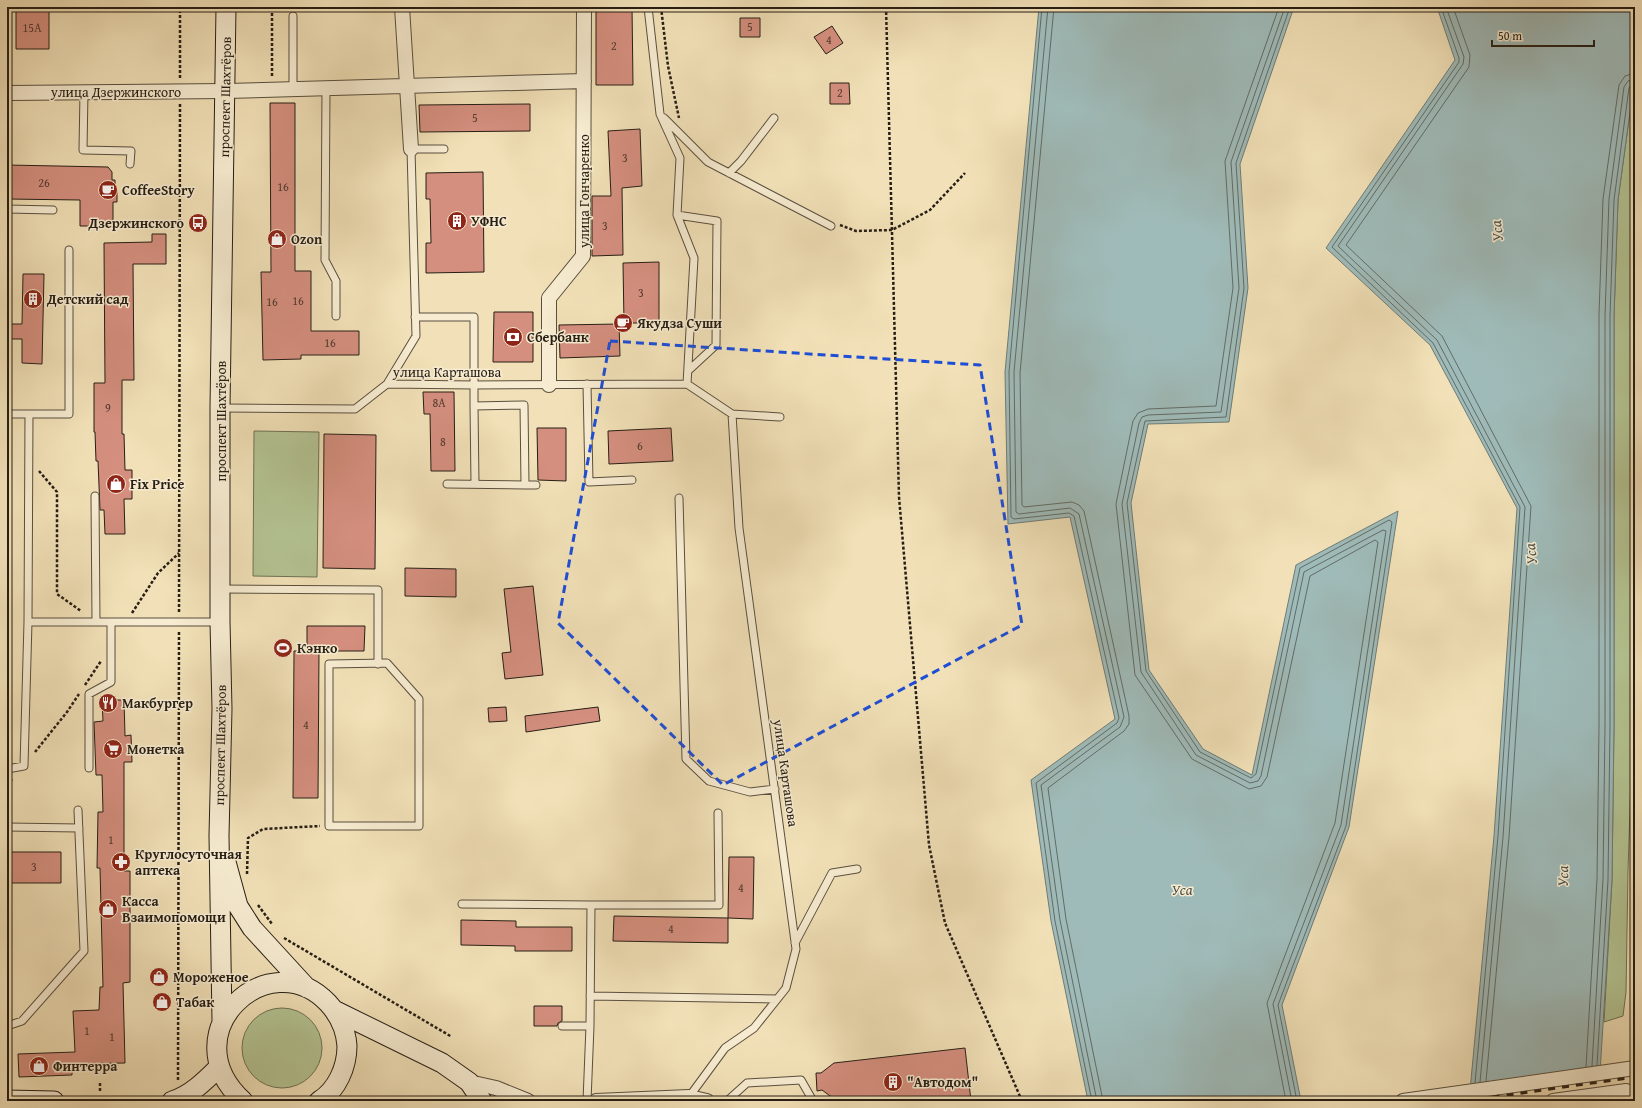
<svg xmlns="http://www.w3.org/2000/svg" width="1642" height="1108" font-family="'Gentium Book Plus',serif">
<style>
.green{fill:#b4c493;stroke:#6d7154}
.water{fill:#9fbbb9;stroke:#6f7c77}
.pier{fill:#f2e1b8}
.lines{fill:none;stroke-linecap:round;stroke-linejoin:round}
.shore{stroke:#626c67;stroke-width:1}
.building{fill:#d58f7f;stroke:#261e15}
.lane-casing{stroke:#594f3e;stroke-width:9}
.street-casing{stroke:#594f3e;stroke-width:16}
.secondary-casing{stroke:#261e15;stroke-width:21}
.path{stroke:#261e15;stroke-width:2.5;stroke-dasharray:3 2;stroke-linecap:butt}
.lane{stroke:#f7ecd1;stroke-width:7}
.street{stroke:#f7ecd1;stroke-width:14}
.secondary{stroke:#f7ecd1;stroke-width:19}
.rail{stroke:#261e15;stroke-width:3;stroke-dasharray:7 7;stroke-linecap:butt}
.marked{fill:none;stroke:#1d4ed8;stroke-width:3;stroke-dasharray:8 5;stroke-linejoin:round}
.labels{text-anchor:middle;stroke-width:3;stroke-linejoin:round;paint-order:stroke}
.number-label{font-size:12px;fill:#523a30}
.street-label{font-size:14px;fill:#261e15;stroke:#f7ecd1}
.poi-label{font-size:14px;font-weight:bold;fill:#261e15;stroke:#f7ecd1;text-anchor:start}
.water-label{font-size:15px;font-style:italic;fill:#4a4d46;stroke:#f7ecd1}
</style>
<rect width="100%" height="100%" fill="#f2e1b8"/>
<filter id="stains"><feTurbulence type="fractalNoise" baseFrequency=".005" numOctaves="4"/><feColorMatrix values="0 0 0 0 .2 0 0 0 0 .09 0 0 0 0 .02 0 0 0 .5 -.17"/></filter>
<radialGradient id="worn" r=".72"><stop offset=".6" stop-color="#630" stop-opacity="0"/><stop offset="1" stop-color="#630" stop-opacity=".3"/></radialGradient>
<path class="green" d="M1635 75V653L1628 871 1626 992 1623 1016 1604 1022 1612 880 1614 726V316L1618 200Z
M254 431 319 432 317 577 253 576Z
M242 1048a40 40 0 1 1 80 0a40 40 0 1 1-80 0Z"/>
<path class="water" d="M1039 7H1294L1240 164 1248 288 1229 422 1148 424 1131 503 1149 670 1203 749 1252 775 1296 565 1398 511 1349 827 1282 1005 1301 1101H1088L1051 921 1031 780 1115 719 1070 517 1008 524 1005 372Z
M1437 7H1635V75L1618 200 1614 316V726L1612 880 1600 1073 1469 1101 1494 836 1517 508 1430 345 1326 248 1455 60Z"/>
<path class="pier" d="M1603 1065V1088L1588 1101H1467L1468 1084Z"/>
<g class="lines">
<path class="shore" d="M1042 7 1009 372 1011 517 1014 519 1069 513 1074 516 1119 718 1117 723 1036 783 1055 921 1092 1101
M1048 7 1014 372 1016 512 1019 514 1070 508 1079 514 1124 717 1120 727 1041 785 1060 920 1097 1101
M1054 7 1020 373 1022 505 1024 507 1072 502 1079 505 1084 511 1129 716V724L1124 731 1048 788 1066 919 1103 1101
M1279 7 1225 161 1233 288 1216 406 1148 409 1138 413 1133 421 1116 504 1135 675 1192 759 1249 789 1261 786 1267 777 1310 576 1375 540 1378 542 1335 823 1267 1003 1286 1101
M1285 7 1231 162 1239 288 1221 412 1148 415 1142 417 1139 423 1122 504 1141 672 1196 755 1250 783 1258 781 1261 776 1304 572 1383 530 1386 531 1341 825 1273 1004 1292 1101
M1290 7 1236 163 1244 288 1226 417 1145 421 1127 503 1146 671 1200 752 1251 778 1256 774 1300 568 1389 520 1392 522 1346 826 1278 1005 1297 1101
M1441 7 1459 58V62L1332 247 1433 343 1520 507 1498 836 1475 1083
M1446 7 1464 57 1463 64 1338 246 1437 340 1525 507 1503 837 1480 1082
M1453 7 1470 55 1469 67 1346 245 1442 336 1531 506 1509 837 1486 1081
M1597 1065 1608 880 1610 726V316L1614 200 1629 88 1631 85 1635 84
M1592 1066 1603 879 1605 726V316L1609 199 1624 87 1628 81 1635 79
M1586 1067 1597 879 1599 726V315L1603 199 1619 85 1625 76 1635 73"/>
</g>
<path class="building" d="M16 7H49V49H16Z
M596 7H632L633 85H596Z
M740 18H760V37H740Z
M832 26 843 43 826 54 814 37Z
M830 83H849L850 104H830Z
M270 103H295V271H311V331H359V355H301V359L263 360 261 272H271Z
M530 104V131L420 132 419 105Z
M640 129 642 186 622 188 623 255 592 256V196H611L608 131Z
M7 165 108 167 112 172V180H115V189H117V202H113V226H80V200L7 199Z
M483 172 484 272 426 273V243H431L430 199H426V173Z
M152 234H166V264H133L134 380H122V434H124L125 470H132V499H124L125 534H105L104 510H100L98 461H96L95 432H94V383H105L104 243 152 242Z
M659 262V323H624L623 263Z
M23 274H44L42 364 22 363V339H7V324H22Z
M494 312H533V362H493Z
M619 324 620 356 560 358 559 325Z
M423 392H454L455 471H431L430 414H424Z
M537 428H566V481L538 480Z
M671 428 673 461 609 464 608 431Z
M324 434 376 435 375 569 323 568Z
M405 568 456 569V597L405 596Z
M533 586 543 675 505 679 502 653 511 652 504 589Z
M307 626H365L364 651H319L318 798H293L294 651H307Z
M102 700H124L125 736 131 735 132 762H124V871H130V982L123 983 125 1063 72 1064V1075L19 1077 18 1054 75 1052 73 1011 99 1010 100 987H103L100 868H97L98 812H103L102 775H96L94 722 103 721Z
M506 707 507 721 489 722 488 708Z
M598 707 600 721 526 732 525 716Z
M7 852H61V883H7Z
M729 857H754L753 919 728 918Z
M614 916 728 918V943L613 941Z
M461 920 516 921V927H572V951H515V946L461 945Z
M534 1006H562V1021L558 1023 557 1026H534Z
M965 1048 971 1101H837L822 1090 817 1091 816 1073H821L834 1063Z"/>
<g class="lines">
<defs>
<path id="lane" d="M326 88 325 260 336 281V316
M293 89V16
M84 92 83 150 131 151 130 164
M664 118 708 162 831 226
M729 173 741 161 774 118
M7 209 53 210
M677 215 717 221 716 345 689 370
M415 317H474V406L524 405 525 485H536
M387 384 416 336 411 149H444
M587 384 589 482 632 480
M687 384 732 414 780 417
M474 406 475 484
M220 408 355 409 387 384 474 385 687 384 694 258 677 215 680 158 660 114 648 7
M7 414H69V250
M29 414 28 622H219
M447 484 525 485
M95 496 96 622
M679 498 686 759 709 781 750 792 775 789
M220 589 378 590V664
M387 663 419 699V826H329V664Z
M89 768V694L111 682V622
M7 769 24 766 28 622
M7 827 79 828
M462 904 591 905
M795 943 832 873 857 869
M590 996 777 999
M7 1026 22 1021 84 951 78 810
M562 1026H590
M689 1097 725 1048 754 1028 786 988 796 949 739 528 732 414
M587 1101 590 1026 591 905H719L718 813
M727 1101 747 1083 801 1080 813 1101"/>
<path id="street" d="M402 7 411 149
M7 93 226 91 584 81
M549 385V298L583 256 584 7
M469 1082 496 1088 528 1101
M596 1101 689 1097 707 1101
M1403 1101 1635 1068
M1553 1101 1626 1091 1635 1093"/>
<path id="secondary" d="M226 862 238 906 252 928 307 988
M334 1010 442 1063 469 1082 482 1101
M222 1021 219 836 222 709 220 622V408L226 7
M7 1100 54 1101
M172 1101C190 1096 206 1080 219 1067
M243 1101C169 1033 269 941 328 1003 339 1015 346 1030 347 1046 347 1067 337 1090 319 1101"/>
</defs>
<use href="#lane" class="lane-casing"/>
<use href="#street" class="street-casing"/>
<use href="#secondary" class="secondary-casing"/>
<path class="path" d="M661 7 668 66 679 118
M886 7 899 497 929 845 945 923 1022 1101
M272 76V7
M180 78V7
M840 225 856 231 892 230 930 210 965 173
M39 471 57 492V594L81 611
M179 612 180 103
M132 613 158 573 179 553
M85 685 101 661
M35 752 67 712 79 694
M7 784 12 779
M247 874 248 838 263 829 320 826
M258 905 272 924
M284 938 452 1037
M178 1080 179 631
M100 1083V1093"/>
<use href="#lane" class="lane"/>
<use href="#street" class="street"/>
<use href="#secondary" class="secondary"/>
<path class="rail" d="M1465 1101 1635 1077"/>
</g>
<path class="marked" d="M610 341 980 365 1022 625 723 785 558 623Z"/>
<defs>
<symbol id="cafe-disc" viewBox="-11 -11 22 22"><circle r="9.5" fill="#8f2418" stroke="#f7ecd1"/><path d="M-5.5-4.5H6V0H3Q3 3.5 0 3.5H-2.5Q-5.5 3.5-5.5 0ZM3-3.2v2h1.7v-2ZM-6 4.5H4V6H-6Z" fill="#fff"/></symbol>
<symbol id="building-disc" viewBox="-11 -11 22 22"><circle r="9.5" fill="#8f2418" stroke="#f7ecd1"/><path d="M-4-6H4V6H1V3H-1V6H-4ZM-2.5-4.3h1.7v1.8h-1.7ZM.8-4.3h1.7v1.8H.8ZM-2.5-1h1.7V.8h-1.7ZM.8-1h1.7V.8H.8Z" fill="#fff"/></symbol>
<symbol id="bus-disc" viewBox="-11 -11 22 22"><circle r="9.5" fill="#8f2418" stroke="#f7ecd1"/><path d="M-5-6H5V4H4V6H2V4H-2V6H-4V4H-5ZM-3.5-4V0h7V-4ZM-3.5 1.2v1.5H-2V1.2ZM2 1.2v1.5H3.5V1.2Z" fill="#fff"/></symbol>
<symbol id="shop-disc" viewBox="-11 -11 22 22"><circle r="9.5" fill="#8f2418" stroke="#f7ecd1"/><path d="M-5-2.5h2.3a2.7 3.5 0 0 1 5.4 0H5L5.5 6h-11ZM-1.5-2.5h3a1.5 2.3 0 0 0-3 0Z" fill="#fff"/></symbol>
<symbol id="bank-disc" viewBox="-11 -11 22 22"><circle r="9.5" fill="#8f2418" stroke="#f7ecd1"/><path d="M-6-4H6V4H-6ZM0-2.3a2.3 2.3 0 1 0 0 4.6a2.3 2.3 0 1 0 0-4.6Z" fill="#fff"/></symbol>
<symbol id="stadium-disc" viewBox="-11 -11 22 22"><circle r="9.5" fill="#8f2418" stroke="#f7ecd1"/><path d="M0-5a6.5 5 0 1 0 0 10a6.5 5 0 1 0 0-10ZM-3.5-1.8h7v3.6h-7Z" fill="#fff"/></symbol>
<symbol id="restaurant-disc" viewBox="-11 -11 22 22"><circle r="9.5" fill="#8f2418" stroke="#f7ecd1"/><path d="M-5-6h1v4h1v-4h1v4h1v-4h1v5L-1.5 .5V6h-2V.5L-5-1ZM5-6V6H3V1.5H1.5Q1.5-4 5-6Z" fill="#fff"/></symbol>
<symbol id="supermarket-disc" viewBox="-11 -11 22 22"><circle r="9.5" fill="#8f2418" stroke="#f7ecd1"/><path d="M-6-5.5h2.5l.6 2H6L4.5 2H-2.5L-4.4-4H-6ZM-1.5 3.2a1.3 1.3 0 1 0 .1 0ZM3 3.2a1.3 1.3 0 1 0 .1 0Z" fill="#fff"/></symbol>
<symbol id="pharmacy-disc" viewBox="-11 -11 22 22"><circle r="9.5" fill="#8f2418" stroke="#f7ecd1"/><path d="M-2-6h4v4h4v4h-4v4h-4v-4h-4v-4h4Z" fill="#fff"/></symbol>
</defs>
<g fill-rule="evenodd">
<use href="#cafe-disc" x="97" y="179" width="22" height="22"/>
<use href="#building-disc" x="446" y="210" width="22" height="22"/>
<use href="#bus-disc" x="187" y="212" width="22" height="22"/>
<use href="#shop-disc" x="266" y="228" width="22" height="22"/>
<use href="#building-disc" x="22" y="288" width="22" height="22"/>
<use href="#cafe-disc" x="612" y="312" width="22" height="22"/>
<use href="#bank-disc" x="502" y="326" width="22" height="22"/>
<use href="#shop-disc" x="105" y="473" width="22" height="22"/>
<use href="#stadium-disc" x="272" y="637" width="22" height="22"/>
<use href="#restaurant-disc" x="97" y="692" width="22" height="22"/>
<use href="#supermarket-disc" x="102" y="738" width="22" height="22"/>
<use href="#pharmacy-disc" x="110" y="851" width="22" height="22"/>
<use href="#shop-disc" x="97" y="898" width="22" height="22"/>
<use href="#shop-disc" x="148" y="966" width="22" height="22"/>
<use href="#shop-disc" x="151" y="991" width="22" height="22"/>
<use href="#shop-disc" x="28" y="1055" width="22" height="22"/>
<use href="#building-disc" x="882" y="1071" width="22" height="22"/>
</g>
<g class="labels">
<g class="number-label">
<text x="750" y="31">5</text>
<text x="32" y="32">15А</text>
<text x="829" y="44">4</text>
<text x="614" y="50">2</text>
<text x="840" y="97">2</text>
<text x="475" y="122">5</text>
<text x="625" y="162">3</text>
<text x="44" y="187">26</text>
<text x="283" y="191">16</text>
<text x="605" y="230">3</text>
<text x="641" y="297">3</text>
<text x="298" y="305">16</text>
<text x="272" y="306">16</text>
<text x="330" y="347">16</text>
<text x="439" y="407">8А</text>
<text x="108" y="412">9</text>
<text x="443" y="446">8</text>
<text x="640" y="450">6</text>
<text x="306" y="729">4</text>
<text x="111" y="844">1</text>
<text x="34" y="871">3</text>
<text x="741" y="892">4</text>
<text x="671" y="933">4</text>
<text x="87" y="1035">1</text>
<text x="112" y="1041">1</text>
</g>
<g class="street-label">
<text x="116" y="97">улица Дзержинского</text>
<text transform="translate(225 97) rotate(-89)" y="5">проспект Шахтёров</text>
<text transform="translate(584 191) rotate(-90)" y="5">улица Гончаренко</text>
<text x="447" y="377">улица Карташова</text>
<text transform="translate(221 421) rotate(-90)" y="5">проспект Шахтёров</text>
<text transform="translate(220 745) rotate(-89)" y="5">проспект Шахтёров</text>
<text transform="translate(786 773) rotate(82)" y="5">улица Карташова</text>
</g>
<g class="poi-label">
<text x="122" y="195">CoffeeStory</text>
<text x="471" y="226">УФНС</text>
<text x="184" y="228" text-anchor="end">Дзержинского</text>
<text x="291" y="244">Ozon</text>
<text x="47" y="304">Детский сад</text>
<text x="637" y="328">Якудза Суши</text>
<text x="527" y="342">Сбербанк</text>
<text x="130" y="489">Fix Price</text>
<text x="297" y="653">Кэнко</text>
<text x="122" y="708">Макбургер</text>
<text x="127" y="754">Монетка</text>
<text x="135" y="859">Круглосуточная<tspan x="135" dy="16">аптека</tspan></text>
<text x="122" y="906">Касса<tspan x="122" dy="16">Взаимопомощи</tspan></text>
<text x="173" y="982">Мороженое</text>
<text x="176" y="1007">Табак</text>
<text x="53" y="1071">Финтерра</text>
<text x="907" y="1087">"Автодом"</text>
</g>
<g class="water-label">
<text transform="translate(1497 231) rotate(-96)" y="5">Уса</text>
<text transform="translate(1531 554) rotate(-96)" y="5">Уса</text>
<text transform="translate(1563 876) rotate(-89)" y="5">Уса</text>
<text x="1182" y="895">Уса</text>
</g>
</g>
<rect width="1642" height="1108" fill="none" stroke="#f2e1b8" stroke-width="24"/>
<rect x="8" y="8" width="1626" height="1092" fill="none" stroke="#261e15" stroke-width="2"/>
<rect x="12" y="12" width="1618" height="1084" fill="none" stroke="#261e15"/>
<path d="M1492 40v6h102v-6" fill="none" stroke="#261e15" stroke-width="2"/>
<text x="1498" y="40" font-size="12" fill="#261e15" stroke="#f7ecd1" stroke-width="3" paint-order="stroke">50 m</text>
<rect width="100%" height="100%" filter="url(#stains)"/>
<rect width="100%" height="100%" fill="url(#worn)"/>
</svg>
